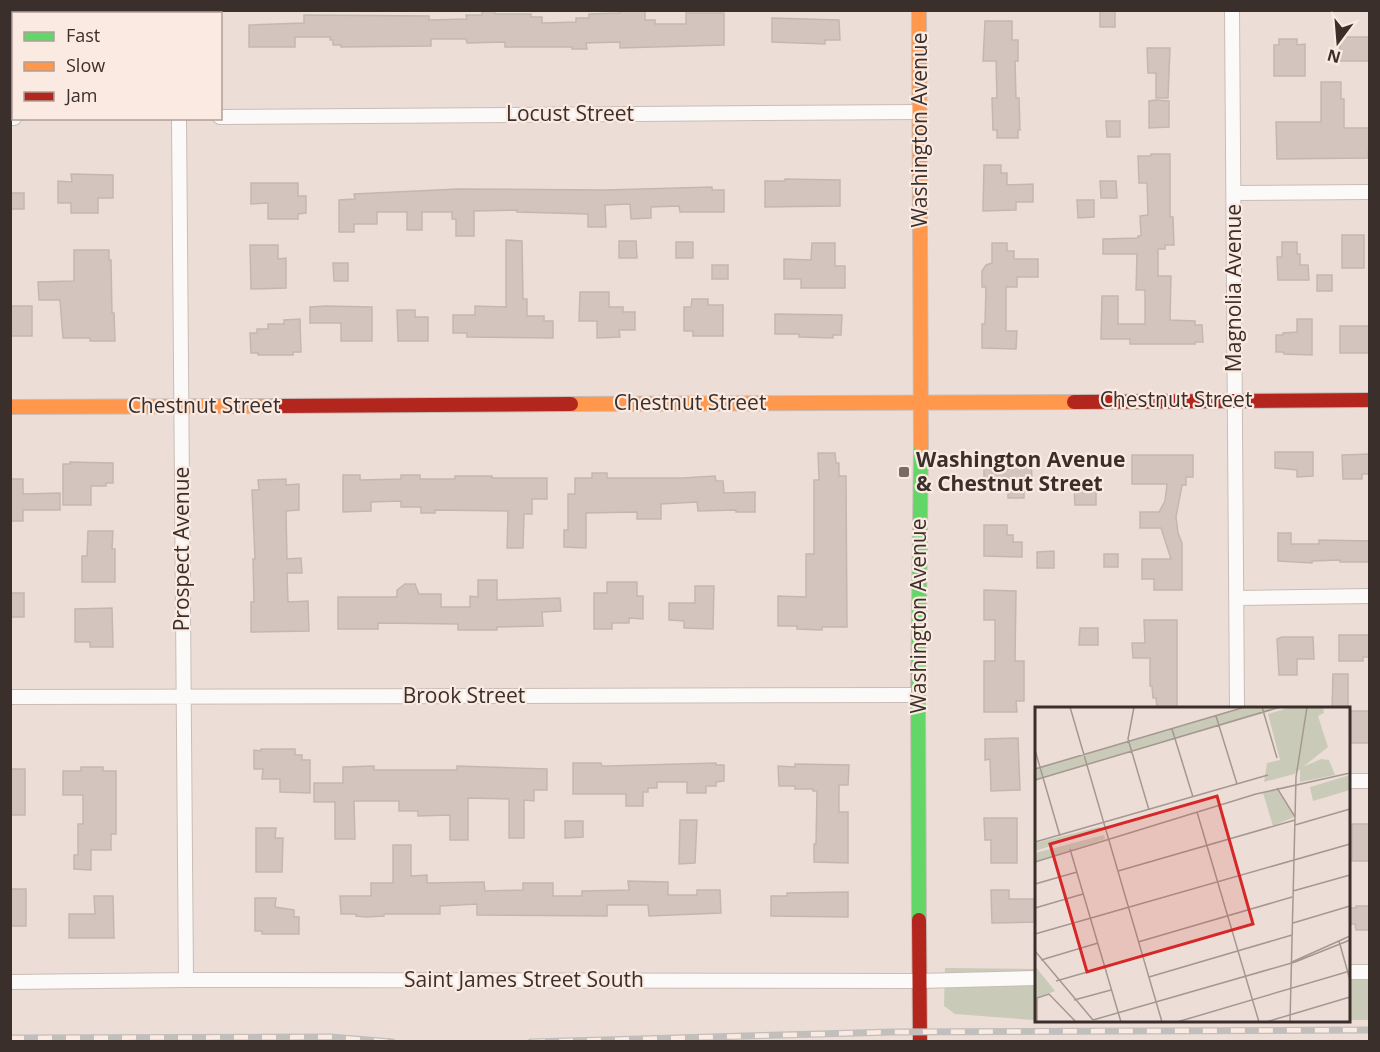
<svg xmlns="http://www.w3.org/2000/svg" width="1380" height="1052" font-family="'Open Sans',sans-serif">
<style>
.green{fill:#cacab8}
.building{fill:#d3c4bd;stroke:#c3b8b1;stroke-width:1.5}
.lines{fill:none;stroke-linecap:round;stroke-linejoin:round}
.street-casing{stroke:#c8bdb7;stroke-width:16}
.fast-casing{stroke:#c8bdb7;stroke-width:16}
.slow-casing{stroke:#c8bdb7;stroke-width:16}
.jam-casing{stroke:#c8bdb7;stroke-width:16}
.street{stroke:#fcfaf9;stroke-width:14}
.fast{stroke:#63d668;stroke-width:14}
.slow{stroke:#ff974d;stroke-width:14}
.jam{stroke:#b3261e;stroke-width:14}
.rail-casing{stroke:#c1bebc;stroke-width:7}
.rail{stroke:#fbeae1;stroke-width:4.5;stroke-dasharray:14;stroke-linecap:butt}
.poi-dot{fill:#786c66;stroke:#fbeae1;stroke-width:2}
.labels{text-anchor:middle;stroke-width:4.5;stroke-linejoin:round;paint-order:stroke}
.street-label{font-size:21px;fill:#3a2f2a;stroke:#fbeae1}
.poi-label{font-size:21px;font-weight:bold;fill:#3a2f2a;stroke:#fbeae1;text-anchor:start}
.inset-road{fill:none;stroke:#a59891;stroke-width:1.5}
.view{fill:#d62828;fill-opacity:0.15;stroke:#d62828;stroke-width:3}
.inset-edge{fill:none;stroke:#3a2f2a;stroke-width:3}
</style>
<rect width="100%" height="100%" fill="#ecded6"/>
<path class="green" d="M945 968 1036 969V1020L1204 1021H1046L955 1014 944 1006Z
M1348 971H1369V1020H1349Z"/>
<path class="building" d="M482 10H494L495 14H531V17H542V23L576 22V18H589V14L620 13V10H645V20H655V24H686V13H724V45L620 48V42L586 43 587 49H572V47H505V42L467 43 466 39H431V46L341 47V45H333V40H330V37H295V47H249V25L304 23V15L429 16V20L467 19 466 15H482Z
M1100 10 1115 11V27H1100Z
M772 18 839 20 840 40H825V44L772 42Z
M985 21H1012V40H1018V61H1015L1016 98H1019L1020 130H1018V138H997V130H993L992 98H997L996 61H983Z
M1340 37H1370V61H1340Z
M1279 39H1297V45L1305 44V76H1274V45H1279Z
M1147 48H1170L1168 98H1156V73H1148Z
M1321 82H1341V99H1344V128H1370L1368 158 1277 159 1276 122H1321Z
M1156 100 1169 101V127L1149 128V101Z
M1106 121H1120V137H1107Z
M1151 154H1170V217H1173L1174 245H1165V249H1158V276H1171L1170 320 1195 321V325H1202L1203 342H1195V344H1130V339H1101L1102 296H1118V324H1145V290H1136L1137 254H1103V239L1138 238V236H1141L1140 216 1148 215 1147 183H1139L1138 156H1151Z
M984 165H1001V173H1007V185L1033 184V202H1016V210L983 211Z
M71 174 113 175V198H98V213H71V203H58V181L72 182Z
M785 179 840 180V206L765 207V181H785Z
M1100 181H1116L1117 198H1101Z
M251 183H298V196H306V213L298 214V219H268V203L251 204Z
M712 187V190H724V212H680L679 206 651 207V218L631 219 630 204 605 205 606 227H588V214L517 212V210L474 211V236H456V219H452V212H422V230H407V212H377V224H354V232H339V200L355 199 354 194 458 189 605 190Z
M10 193H24V209H10Z
M1077 200H1094V217L1078 218Z
M1342 235H1364V268H1342Z
M506 240 522 241 523 299H527V316H544V321H553V338L467 337V333H453V315H475V306L506 307Z
M619 241H636L637 258H619Z
M676 242H693V258H676Z
M1282 242H1297V254H1300V265H1308L1309 280H1278L1277 257H1282Z
M812 243H835V266H845V288H801V279H784V259L811 260Z
M992 243H1007V251H1014V259H1038V277H1017V287H1006V331H1017L1016 349 982 348V324H985L986 287H982V271L986 265 992 263Z
M250 245H278V259L286 258V288L251 289Z
M74 250H109V260H111L112 313H114L115 341H90V338H63L60 300H39L38 282 74 281Z
M333 263H348V281H334Z
M712 265H728V279H712Z
M1317 275H1332V291H1317Z
M580 292H609V307H623V312H635V330H619L620 337 597 338V321H579Z
M692 299H708V305H723V336H693V331H684V307H691Z
M10 306H32V336H10Z
M326 306 372 307V341H341V323H310V307Z
M397 310H415V317H428V341H398Z
M775 314 842 315 841 335H833V338L799 337V334H775Z
M300 319 301 352H293V355H258V353H251L250 333H257V329H268V324H284V320Z
M1297 319H1312V355L1284 354 1283 352H1276V335H1283V333L1297 332Z
M1340 326H1369V353H1340Z
M1275 452H1313V476L1297 477V470L1275 468Z
M818 453H835L836 463H839V476H846L847 627H822V630L797 629V626H778V596L806 597V554H814V480H819Z
M1370 454V474H1362V479H1343L1342 455Z
M1132 455H1193V477H1186V485H1182L1176 517 1178 533 1182 543V590H1154V579H1142V559H1171L1161 528H1140V512H1159L1165 501 1167 484H1132Z
M992 460 1031 462 1032 478H1024V498H1008V486H992V483H984V463H992Z
M70 462 113 463V483H106V486H91V505H63V464H70Z
M592 473H607V478H683L715 476 716 481H723L724 493 755 492V512H736V510L698 511 697 502 661 504V519H637V512L586 513V548L564 547V530H568V494H575V478H592Z
M343 475H360V480L401 479V475H420V479H455V476H492V478H547V499H532V514H524L523 548H507L508 511 435 510V513H421V507H401V501L371 502V511L343 512Z
M10 479H23V494L60 493V510H23V521H10Z
M286 479V485L299 484V510L286 511 287 559 301 558 302 573H287L288 602 308 601 309 631 251 632V602H254L253 559H255L252 490H259L258 480Z
M1096 484V505H1075L1074 485Z
M984 525H1007V535H1013V542H1022V557L984 556Z
M88 531H113L112 549H115V582H82V556H87Z
M1278 533H1291V544H1319V540L1370 541V562H1340V560L1312 561V563L1278 561Z
M1054 551V568H1037V552Z
M1104 554H1118V567H1104Z
M478 580H497V600L560 598 561 611 542 612 543 626 497 627V630H458V624L378 623V629H338V597H397V590L405 584H415L419 594H441V607H470V596L478 597Z
M607 582H637V596H643V619L629 618V623H612V629H594V593H607Z
M695 586H714L713 629 684 628V621L669 620V603H695Z
M984 590 1016 591 1015 661H1024V701H1016L1017 712H984V661H995V620H984Z
M10 593H24V617H10Z
M112 608 113 647H90V642H75V609Z
M1144 620H1177V708H1157L1156 698H1153L1152 686H1150V658H1133L1132 643H1145Z
M1080 628H1098V645H1079Z
M1339 635H1370V657H1363V661H1339Z
M1282 637H1313L1314 659H1297V675H1279L1277 639Z
M1333 674H1348V708H1332Z
M1348 711H1370V743H1348Z
M1018 738 1020 790 991 791 990 759 985 760V739Z
M261 749H295V755H302V760H310V793L280 792V779H262L263 769H254V750L261 751Z
M573 763H601L602 766H608L716 763V765H724V781L716 782V786H706V793H687V782H657V788H648V792H643V806H626V794H573Z
M795 764 849 765 848 785H839V812H848V863L814 862V844H816L817 791H813V789H795V786H779L778 766 795 767Z
M374 766V770H457V766L547 769V790H534V801L524 800V838H509V799L468 798V840H450V815L418 816V811H399V801H354L355 839H335V802H314V783H343V767Z
M81 767H103V771H116V834H111V850H91V870L74 869V855H78V824H83V795H63V771H81Z
M10 769H25V815H10Z
M984 818H1017V863H991V840H985Z
M680 820H697L695 863 679 864Z
M565 821H583V837L565 838Z
M1352 824H1370V861H1352Z
M256 828H276L275 838H283L282 872H256Z
M393 845H411V876L427 875V883L484 882 485 891 523 890V883H553V896H582V891L629 890 628 881 668 882V895H697V890H720L721 913 649 916 648 905H607V916L477 915V904L440 906V914H384V916L366 917 356 916V914H341L340 896H371V883H393Z
M10 889H26V926H10Z
M991 890H1009V899H1036V922L992 923Z
M848 892V917L771 916V896H787V893Z
M94 896H113L114 938H69V914H95Z
M255 898H276L275 907 294 910V917H299V934H262V931H255Z
M1356 906H1370V930H1356L1355 924H1348V908H1356Z"/>
<g class="lines">
<defs>
<path id="street" d="M179 10V14
M1232 10 1237 708
M220 117 919 112
M10 118H14
M179 118 186 980
M1234 193 1370 192
M1237 598 1370 596
M10 697 918 695
M1348 781H1370
M1348 972H1370
M10 982 186 980 919 981 1036 978"/>
<path id="fast" d="M919 920 918 695 921 445"/>
<path id="slow" d="M919 10 921 445
M571 404 1074 402
M10 407 278 406"/>
<path id="jam" d="M1074 402 1370 400
M278 406 571 404
M919 920 920 1042"/>
</defs>
<use href="#street" class="street-casing"/>
<use href="#fast" class="fast-casing"/>
<use href="#slow" class="slow-casing"/>
<use href="#jam" class="jam-casing"/>
<use href="#street" class="street"/>
<use href="#fast" class="fast"/>
<use href="#slow" class="slow"/>
<use href="#jam" class="jam"/>
<defs>
<path id="rail" d="M10 1038 331 1037 392 1042
M531 1042 893 1032 1370 1030"/>
</defs>
<use href="#rail" class="rail-casing"/>
<use href="#rail" class="rail"/>
</g>
<rect class="poi-dot" x="898" y="466" width="12" height="12" rx="3"/>
<g class="labels">
<g class="street-label">
<text x="570" y="121">Locust Street</text>
<text transform="translate(920 130) rotate(-90)" y="7">Washington Avenue</text>
<text transform="translate(1234 288) rotate(-90)" y="7">Magnolia Avenue</text>
<text x="1176" y="407">Chestnut Street</text>
<text x="690" y="410">Chestnut Street</text>
<text x="204" y="413">Chestnut Street</text>
<text transform="translate(182 549) rotate(-90)" y="7">Prospect Avenue</text>
<text transform="translate(919 616) rotate(-90)" y="7">Washington Avenue</text>
<text x="464" y="703">Brook Street</text>
<text x="524" y="987">Saint James Street South</text>
</g>
<g class="poi-label">
<text x="916" y="467">Washington Avenue<tspan x="916" dy="24">&amp; Chestnut Street</tspan></text>
</g>
</g>
<g transform="translate(1035 707)">
<rect width="315" height="315" fill="#ecded6"/>
<path d="M210 0H249L0 73V61ZM256 0H288L289 6 283 9 293 40 259 67 229 75 232 56 245 53 233 7ZM286 52 294 53 300 68 265 75V61ZM315 68V83L278 94 275 80ZM242 83 259 110 238 119 228 86ZM64 120 68 122 0 144V136ZM69 128 70 132 0 155V146ZM0 259 20 284 0 292Z" fill="#cacab8"/>
<path class="inset-road" d="M35 0 127 315M99 0 93 32 114 103M227 0 242 51M181 9 202 77M137 22 158 90M0 43 25 129M0 62 210 0M0 73 245 0M242 81 260 110M162 105 224 315M260 118 315 102M0 135 233 68M35 142 86 315M0 155 221 87 315 66M83 164 260 113M0 177 42 165M258 184 315 168M0 201 48 187M258 216 315 199M0 227 315 137M304 234 315 273M103 235 257 190M0 244 58 313M6 253 63 236M257 255 315 229M114 270 257 228M21 274 70 260M39 293 76 283M58 313 260 255 315 233M2 315V291L14 287 41 315M142 315 315 264M231 315 315 290M255 315 261 70 272 0"/>
<path class="view" d="M182 89 218 217 52 265 15 137Z"/>
<rect width="315" height="315" class="inset-edge"/>
</g>
<rect width="1380" height="1052" fill="none" stroke="#3a2f2a" stroke-width="24"/>
<rect x="12" y="12" width="210" height="108" fill="#fbeae1" stroke="#ae9f98" stroke-width="1.5"/>
<rect x="24" y="32" width="30" height="9" fill="#63d668" stroke="#ae9f98" stroke-width="1.5"/>
<text x="66" y="42" font-size="18" fill="#3a2f2a">Fast</text>
<rect x="24" y="62" width="30" height="9" fill="#ff974d" stroke="#ae9f98" stroke-width="1.5"/>
<text x="66" y="72" font-size="18" fill="#3a2f2a">Slow</text>
<rect x="24" y="92" width="30" height="9" fill="#b3261e" stroke="#ae9f98" stroke-width="1.5"/>
<text x="66" y="102" font-size="18" fill="#3a2f2a">Jam</text>
<g transform="translate(1338 42) rotate(196)" stroke="#fbeae1" stroke-width="4.5" paint-order="stroke">
<path d="M0-4.5L10 22L0 15L-10 22Z" fill="#3a2f2a"/>
<text y="-9" font-size="16" font-weight="bold" text-anchor="middle" fill="#3a2f2a">N</text>
</g>
</svg>
